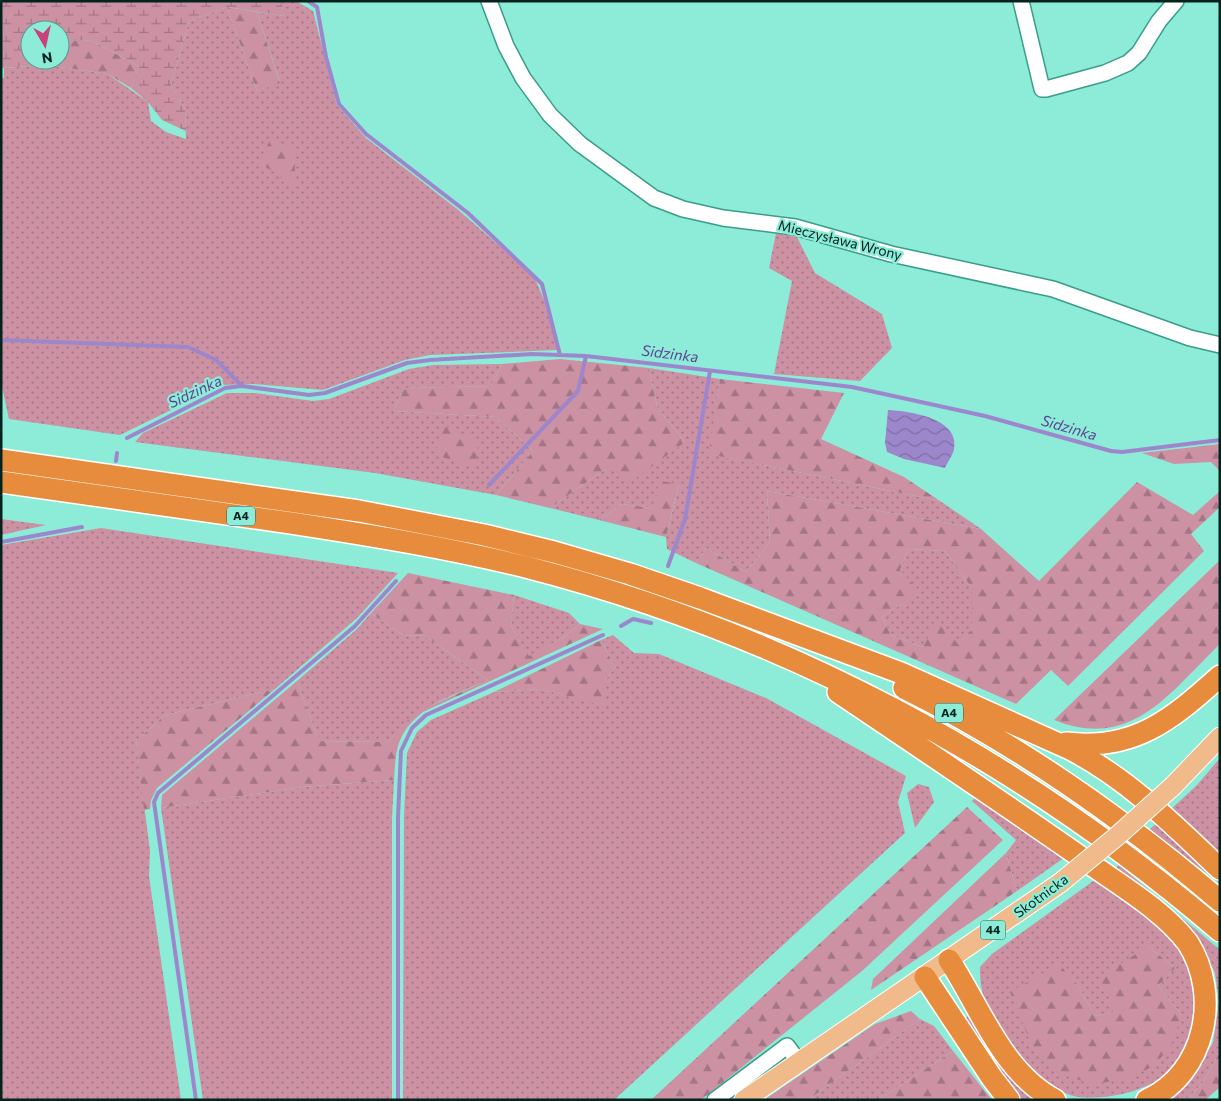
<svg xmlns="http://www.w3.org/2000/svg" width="1221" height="1101" font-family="Commissioner,sans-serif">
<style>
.grass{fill:url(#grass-dots);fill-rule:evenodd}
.forest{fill:url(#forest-firs);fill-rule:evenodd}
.wetland{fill:url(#wetland-marsh)}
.water{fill:url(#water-waves)}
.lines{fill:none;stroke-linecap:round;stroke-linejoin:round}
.stream{stroke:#9d87cc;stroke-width:4}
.minor-casing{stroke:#399d8a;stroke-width:18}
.major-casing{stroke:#fff;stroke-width:21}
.highway-casing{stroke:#fff;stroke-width:24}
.minor{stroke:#fff;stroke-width:15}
.major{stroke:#f1ba8a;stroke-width:19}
.highway{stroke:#e78c3c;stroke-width:21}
.major-bridge-casing{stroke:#fff;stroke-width:21;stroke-linecap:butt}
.major-bridge{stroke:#f1ba8a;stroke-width:19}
.labels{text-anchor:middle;stroke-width:4.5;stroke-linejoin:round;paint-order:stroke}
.shield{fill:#8cecd7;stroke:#2d5f55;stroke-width:1}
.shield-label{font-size:12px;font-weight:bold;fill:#04231d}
.street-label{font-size:14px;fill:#04231d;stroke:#8cecd7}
.water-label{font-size:15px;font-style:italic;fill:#5e3f92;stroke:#8cecd7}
</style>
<defs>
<pattern id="grass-dots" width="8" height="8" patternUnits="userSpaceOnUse" patternTransform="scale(1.25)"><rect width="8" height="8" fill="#cd91a4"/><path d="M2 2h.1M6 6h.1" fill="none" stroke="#a47685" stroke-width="1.8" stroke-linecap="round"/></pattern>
<pattern id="forest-firs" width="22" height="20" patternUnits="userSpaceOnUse" patternTransform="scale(1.25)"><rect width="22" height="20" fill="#cd91a4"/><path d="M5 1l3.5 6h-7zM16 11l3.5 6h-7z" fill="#a47685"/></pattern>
<pattern id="wetland-marsh" width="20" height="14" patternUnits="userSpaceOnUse" patternTransform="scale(1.25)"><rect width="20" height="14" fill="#cd91a4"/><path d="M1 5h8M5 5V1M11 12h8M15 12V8" fill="none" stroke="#a47685"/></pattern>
<pattern id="water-waves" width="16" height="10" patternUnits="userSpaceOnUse" patternTransform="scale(1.25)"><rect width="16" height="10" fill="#9d87cc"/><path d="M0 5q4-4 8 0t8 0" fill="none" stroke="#7e6ea5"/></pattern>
</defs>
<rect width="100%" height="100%" fill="#8cecd7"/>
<path class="grass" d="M281 1H296L313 11 337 105 366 138 457 209 534 276 544 300 558 350 430 355 405 360 323 390 253 384 222 385 120 435 9 419 1 382V78H4V68L46 65 108 74 148 102 151 121 166 132 186 139 185 109 171 85 189 21 227 7 257 91 280 82 257 12 284 16Z
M776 233 797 237 815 273 882 314 892 348 860 381 774 374 792 281 769 268Z
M502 364 491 386 404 388 394 411 496 417 533 451 496 495 375 473 135 442 143 433 227 393H255L313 401 329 399 409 369 433 365Z
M649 368 720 379 710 454 940 501 981 529 767 491 770 542 746 572 706 548 696 563 667 549 666 537 679 485 652 508 622 504 599 520 550 508 607 468 685 442 657 407Z
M1 519 46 525 1 535Z
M101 528 398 573 357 618 275 689 165 715 136 741 150 851 149 876 181 1100H1V545Z
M908 549 945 551 972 588V629L958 645 938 620 923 647 891 635 882 616 920 593 900 570Z
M514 595 569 613 580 624 564 637 529 657 511 626Z
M371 613 403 635 425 636 488 680C448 698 417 706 389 742L319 741 297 681 357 629Z
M613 635 634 653 659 654 766 698 906 776 898 802 905 833 614 1100H403L404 815 407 753 417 732 431 720 494 692 541 689 604 705V682L615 667 601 640Z
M1220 758V857L1168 812 1197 785Z
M394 780 392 818V1100H203L161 808 302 787Z
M918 784 929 787 934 802 915 828 907 793Z
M976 796 1064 858 1017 891 1006 853 1016 840 972 801Z
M1158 822 1220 877V883L1149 830Z
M1119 865 1220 950V1051L1202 1084 1186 1100H1163L1188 1081 1213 1043 1219 1002 1215 973 1204 950 1180 923 1116 868Z
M1096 879C1127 900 1159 922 1182 952 1191 963 1193 981 1195 995 1197 1008 1198 1023 1194 1036 1181 1083 1122 1101 1078 1097 1051 1092 1030 1068 1013 1048 993 1023 979 999 980 967L992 954ZM1148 946 1175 968 1158 986 1182 1015 1031 1044 1077 984 1095 1016 1116 1012Z
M972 1014 1040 1100H1021L962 1020Z
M920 1019 934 1026 953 1051 878 1100H808Z"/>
<path class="forest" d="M227 7 257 12 280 83 257 91Z
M90 40 139 66 131 88 108 74 46 65V60H60V42Z
M271 138 296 151 294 186 259 162Z
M560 359 649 368 657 407 685 442 632 481 607 468 550 508 496 495 533 451 496 417 394 411 404 388 491 386 502 364Z
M720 379 844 393 821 439 904 477 940 501 709 454Z
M441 425 479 440 475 468 436 455Z
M1220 444V471L1211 462 1174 464 1142 453Z
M660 481 679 484 666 537 599 520 622 504 652 508Z
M1137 482 1193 515 1220 491V507L1191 534 1204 551 1068 686 1051 670 1016 704 696 563 706 548 746 572 770 542 767 491 981 529 1039 581ZM908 549 945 551 972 588V629L958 644 938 619 923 647 891 635 882 616 921 593 900 570Z
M1220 560V644C1169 693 1132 751 1054 720Z
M408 573 514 595 511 626 529 656 564 637 580 624 603 629 423 712C397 733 396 748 394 780L302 787 161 808 162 795 297 681 319 741 389 742 402 725 419 711 488 680 425 636 403 635 371 613Z
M601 640 615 667 604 682 605 706 541 689 494 692Z
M275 689 157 788 151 800 150 809 144 810 136 741 165 715Z
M967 807 1003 840 862 971 701 1100H651Z
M1006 853 1017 891 871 990 873 979Z
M1148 946 1175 968 1158 986 1182 1015 1170 1048 1152 1067 1124 1080 1092 1084 1057 1073 1031 1044 1010 992 1059 964 1077 984 1095 1016 1116 1012 1099 978Z
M911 1011 920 1019 808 1100H764L875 1024Z
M953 1051 992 1100H878Z
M1220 1051V1087L1205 1100H1186L1202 1084Z"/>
<path class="wetland" d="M1 1H281L284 16 227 7 189 21 171 85 185 109 186 131 162 120 148 102 131 88 139 66 90 40 60 42V30H30V60H46V65L1 68Z"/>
<path class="water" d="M888 410C909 411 961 418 954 450 952 456 947 463 945 468L904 459 887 452 885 443Z"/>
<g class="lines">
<path class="stream" d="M308 1 317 7 326 57 339 104 366 134 468 213 542 284 560 355
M1 340 188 347 216 360 242 386
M127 438 225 388 242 386 309 395 325 393 407 363 430 360 532 354 586 356 852 387 985 416 1111 451 1122 452 1220 440
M116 461 117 453
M489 485 578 391 586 356
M1 542 82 527
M668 566 685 519 710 371
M621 626 633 619 651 623
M196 1100 154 802 158 793 355 626 396 581
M398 1100V817L401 751 412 728 426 715 603 635"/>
<defs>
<path id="minor" d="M489 1 506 46 523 78 550 115 580 144 654 198 683 209 723 218 795 227 891 254 1053 289 1190 338 1220 345
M1021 1 1042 89H1046L1105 73 1128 63 1139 53 1159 21 1176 1
M715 1100 787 1046 799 1062"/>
<path id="major" d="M1173 786 1220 737
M744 1100 1060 883"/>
<path id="highway" d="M1 460 359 511 484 535 554 552 630 574 700 598 901 673 1070 749C1127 778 1174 825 1220 869
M1 482C98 496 194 509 291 523 369 535 449 548 526 567 783 633 1018 758 1220 931
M904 688C1017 744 1124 819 1220 901
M838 692C920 747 1003 803 1085 860 1119 885 1162 909 1188 943 1221 995 1206 1073 1147 1100
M1066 743C1134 751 1171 720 1220 676
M949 960C980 1007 1002 1072 1055 1100
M925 977 992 1078 1009 1100"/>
</defs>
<use href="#minor" class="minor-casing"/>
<use href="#major" class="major-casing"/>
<use href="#highway" class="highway-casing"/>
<use href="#minor" class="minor"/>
<use href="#major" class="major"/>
<use href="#highway" class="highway"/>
<defs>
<path id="major-bridge" d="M1060 883 1116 837 1173 786"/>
</defs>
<use href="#major-bridge" class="major-bridge-casing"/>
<use href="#major-bridge" class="major-bridge"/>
</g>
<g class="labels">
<g class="shield">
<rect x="227" y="506.5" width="28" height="19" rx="4"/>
<rect x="935" y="703.5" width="28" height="19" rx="4"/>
<rect x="980.5" y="920.5" width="25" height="19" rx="4"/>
</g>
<g class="shield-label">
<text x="241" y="520">A4</text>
<text x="949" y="717">A4</text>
<text x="993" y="934">44</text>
</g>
<g class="street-label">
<text transform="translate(840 240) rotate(14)" y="5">Mieczysława Wrony</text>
<text transform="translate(1041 896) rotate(-36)" y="5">Skotnicka</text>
</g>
<g class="water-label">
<text transform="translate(670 354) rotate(7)" y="5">Sidzinka</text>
<text transform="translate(195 392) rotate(-25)" y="5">Sidzinka</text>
<text transform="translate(1069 428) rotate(16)" y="5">Sidzinka</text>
</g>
</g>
<rect width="1221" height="1101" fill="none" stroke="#04231d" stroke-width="5"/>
<g transform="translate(45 45) rotate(171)"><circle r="24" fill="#8cecd7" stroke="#569c8d"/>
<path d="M0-4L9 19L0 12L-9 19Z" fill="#c9407b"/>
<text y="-8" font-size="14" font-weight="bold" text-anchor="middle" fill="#04231d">N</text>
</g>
</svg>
